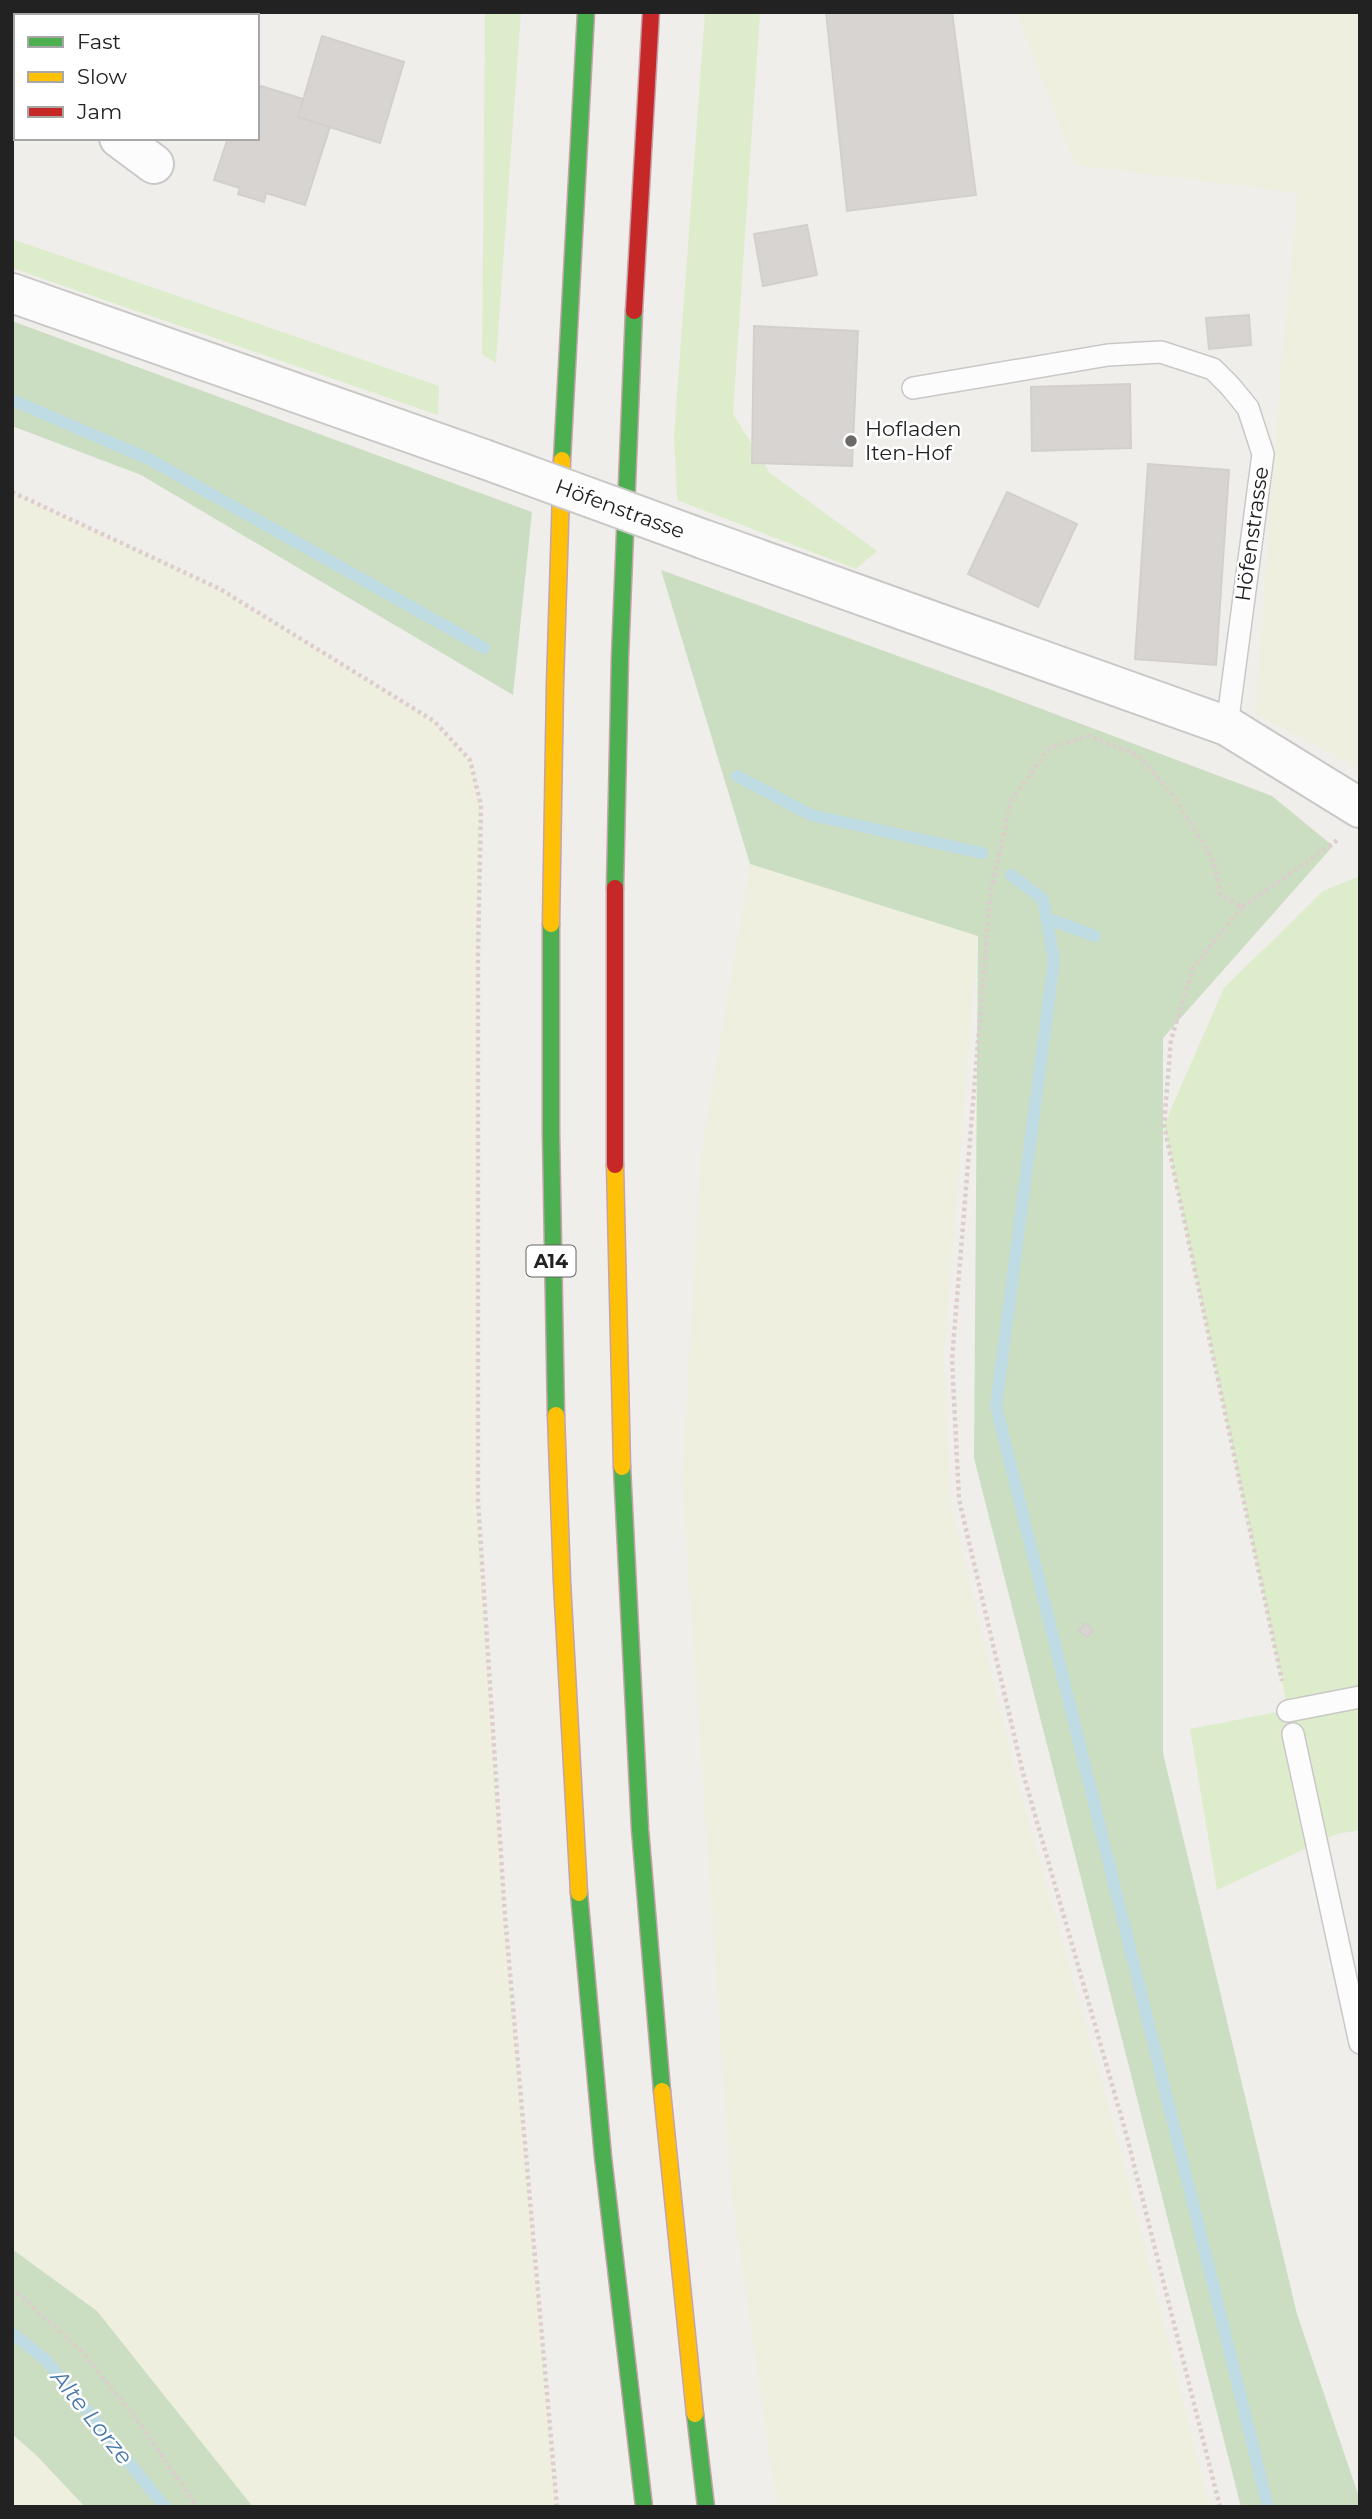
<svg xmlns="http://www.w3.org/2000/svg" width="1372" height="2519" font-family="Montserrat,sans-serif">
<style>
.farmland{fill:#efefdf}
.grass{fill:#ddeccb}
.forest{fill:#cbdec1}
.lines{fill:none;stroke-linecap:round;stroke-linejoin:round}
.stream{stroke:#bfdbe3;stroke-width:12}
.building{fill:#d7d4d2;stroke:#d3d0cc;stroke-width:2}
.lane-casing{stroke:#c9c8c7;stroke-width:24}
.street-casing{stroke:#c9c8c7;stroke-width:42}
.fast-casing{stroke:#c5a2ac;stroke-width:19}
.slow-casing{stroke:#c5a2ac;stroke-width:19}
.jam-casing{stroke:#c5a2ac;stroke-width:19}
.path{stroke:#dccecd;stroke-width:4.5;stroke-dasharray:3.5 3.5;stroke-linecap:butt}
.lane{stroke:#fdfcfc;stroke-width:21}
.street{stroke:#fdfcfc;stroke-width:38}
.fast{stroke:#4caf50;stroke-width:16}
.slow{stroke:#ffc107;stroke-width:16}
.jam{stroke:#c62828;stroke-width:16}
.street-bridge-casing{stroke:#c9c8c7;stroke-width:42;stroke-linecap:butt}
.street-bridge{stroke:#fdfcfc;stroke-width:38}
.poi-dot{fill:#6a6968;stroke:#fff;stroke-width:2.5}
.labels{text-anchor:middle;stroke-width:5;stroke-linejoin:round;paint-order:stroke}
.shield{fill:#fff;stroke:#646464;stroke-width:2}
.shield-label{font-size:19px;font-weight:bold;fill:#222}
.poi-label{font-size:21px;fill:#222;stroke:#fff;text-anchor:start}
.street-label{font-size:21px;fill:#222;stroke:#fff}
.water-label{font-size:23px;font-style:italic;fill:#4a7aab;stroke:#fff}
</style>
<rect width="100%" height="100%" fill="#f0eeeb"/>
<path class="farmland" d="M1016 12H1360V769L1255 714 1281 369 1298 193 1075 165Z
M12 492 220 589 434 721 470 760 481 805 478 955V1501L505 1916 557 2507H253L97 2311 12 2249Z
M750 864 978 936 944 1355 951 1504 1018 1784 1118 2139 1210 2507H777L731 2192 682 1480 701 1154Z
M12 2434 37 2456 85 2507H12Z"/>
<path class="grass" d="M485 12H521L496 363 482 354Z
M705 12H760L733 414 770 473 877 551 856 569 677 500 674 436Z
M12 239 439 386 438 415 12 268Z
M1360 876V1830L1337 1834 1217 1890 1190 1729 1288 1710 1164 1125 1224 988 1323 891Z"/>
<path class="forest" d="M12 321 532 512 513 695 141 475 12 426Z
M661 570 989 689 1272 796 1333 846 1163 1038V1753L1297 2314 1360 2500V2507H1241L974 1458 978 936 750 864Z
M12 2249 97 2311 253 2507H85L37 2456 12 2434Z"/>
<g class="lines">
<path class="stream" d="M12 400 149 459 484 648
M737 776 811 815 982 853
M1011 875 1043 899 1054 960 996 1406 1268 2507
M1046 918 1095 936
M12 2333 46 2360 165 2507"/>
</g>
<path class="building" d="M826 12H952L976 195 847 211Z
M322 36 404 62 380 143 298 117Z
M261 86 303 99 298 117 330 127 305 205 266 193 264 202 238 194 240 188 214 180 228 138H257V97Z
M807 225 817 275 763 286 754 234Z
M1249 315 1251 345 1209 349 1206 318Z
M754 326 858 331 852 466 752 463Z
M1130 384 1131 448 1032 451 1031 387Z
M1148 464 1229 470 1216 665 1135 659Z
M1007 492 1077 524 1038 607 968 574Z
M1085 1623 1093 1630 1087 1637 1079 1631Z"/>
<g class="lines">
<defs>
<path id="lane" d="M913 388 1108 355 1161 352 1213 369 1230 386 1248 408 1263 454 1227 726
M1288 1711 1360 1697
M1293 1734 1360 2043"/>
<path id="street" d="M12 59 16 61
M119 138 154 164
M12 293 484 459
M703 539 1227 726 1360 808"/>
<path id="fast" d="M562 460 586 12
M615 888 620 657 634 311
M551 924V1134L556 1415
M622 1467 640 1829 662 2091
M579 1893 603 2157 644 2507
M695 2414 706 2507"/>
<path id="slow" d="M551 924 555 685 562 460
M615 1165 622 1467
M556 1415 562 1582 579 1893
M662 2091 695 2414"/>
<path id="jam" d="M634 311 651 12
M615 1165V888"/>
</defs>
<use href="#lane" class="lane-casing"/>
<use href="#street" class="street-casing"/>
<use href="#fast" class="fast-casing"/>
<use href="#slow" class="slow-casing"/>
<use href="#jam" class="jam-casing"/>
<path class="path" d="M12 492 220 589 434 721 470 760 481 805 478 955V1501L505 1916 557 2507
M1242 907 1193 968 1171 1040 1164 1125 1282 1681
M12 2288 84 2354 140 2424 197 2507
M1220 2507 1127 2137 1023 1773 959 1499 952 1359 990 896 1011 801 1049 748 1089 736 1139 756 1175 798 1213 860 1221 895 1242 907 1339 839"/>
<use href="#lane" class="lane"/>
<use href="#street" class="street"/>
<use href="#fast" class="fast"/>
<use href="#slow" class="slow"/>
<use href="#jam" class="jam"/>
<defs>
<path id="street-bridge" d="M484 459 703 539"/>
</defs>
<use href="#street-bridge" class="street-bridge-casing"/>
<use href="#street-bridge" class="street-bridge"/>
</g>
<circle class="poi-dot" cx="851" cy="441" r="7"/>
<g class="labels">
<rect class="shield" x="526.5" y="1245.5" width="49" height="31" rx="5"/>
<g class="shield-label">
<text x="551" y="1268">A14</text>
</g>
<g class="poi-label">
<text x="865" y="436">Hofladen<tspan x="865" dy="24">Iten-Hof</tspan></text>
</g>
<g class="street-label">
<text transform="translate(620 509) rotate(20)" y="7">Höfenstrasse</text>
<text transform="translate(1252 534) rotate(-82)" y="7">Höfenstrasse</text>
</g>
<g class="water-label">
<text transform="translate(92 2417) rotate(51)" y="8">Alte Lorze</text>
</g>
</g>
<rect width="1372" height="2519" fill="none" stroke="#222222" stroke-width="28"/>
<rect x="14" y="14" width="245" height="126" fill="#ffffff" stroke="#a7a7a7" stroke-width="2"/>
<rect x="28" y="37" width="35" height="10" fill="#4caf50" stroke="#a7a7a7" stroke-width="2"/>
<text x="77" y="49" font-size="21" fill="#222222">Fast</text>
<rect x="28" y="72" width="35" height="10" fill="#ffc107" stroke="#a7a7a7" stroke-width="2"/>
<text x="77" y="84" font-size="21" fill="#222222">Slow</text>
<rect x="28" y="107" width="35" height="10" fill="#c62828" stroke="#a7a7a7" stroke-width="2"/>
<text x="77" y="119" font-size="21" fill="#222222">Jam</text>
</svg>
